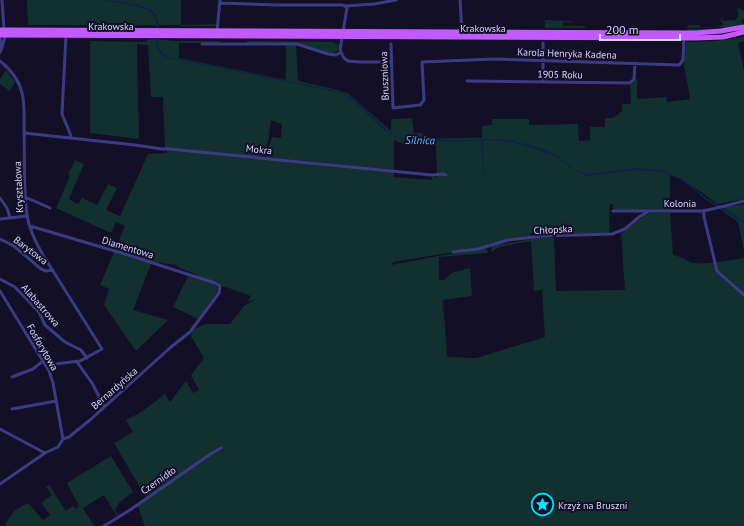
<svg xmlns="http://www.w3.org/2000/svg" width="744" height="526" font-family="'PT Sans',sans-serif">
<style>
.green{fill:#12302f}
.water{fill:#0c2248}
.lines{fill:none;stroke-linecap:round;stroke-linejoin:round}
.stream{stroke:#0c2248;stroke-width:1}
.minor{stroke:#3d3a85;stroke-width:3}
.primary{stroke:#c25bff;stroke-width:5}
.labels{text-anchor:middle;stroke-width:4;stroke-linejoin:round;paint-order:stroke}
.street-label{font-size:10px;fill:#d9d4ff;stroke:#130f26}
.poi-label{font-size:10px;fill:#d9d4ff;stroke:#130f26;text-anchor:start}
.water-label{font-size:11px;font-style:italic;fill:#62b6ff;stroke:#130f26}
</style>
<rect width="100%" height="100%" fill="#130f26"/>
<path class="green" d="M27 0H181V25L216 24V26H181L180 25H28Z
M544 8 545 20 571 21V22H563V26H585V28H545Z
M740 8 744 11V18L742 21 731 26 741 22 744 23C737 32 701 31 689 31L687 29H718L728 27 686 28 689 25H700V27H717L723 25V23L720 21H737L719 20 723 18V20H736V18H738V10H736L737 9Z
M744 37V41L738 43 744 71V199L718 204C703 194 689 182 672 175L670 177V210H613V204H610L609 234 530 233V236L510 239 478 248 393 262 391 265 438 256 487 248 488 253 439 257V280H445L451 273 470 268 472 296 443 300 447 357 476 358 545 337 542 290 534 291 531 241 499 247 491 252 492 246 538 238H554L556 291 625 290 621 234 645 215 650 213H670L673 255C681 256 688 262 693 263 710 265 728 260 744 258V526H145L138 506 176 476 146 497 114 443 133 432 126 420 143 411 165 394 170 402 186 381 193 393 199 390 191 375 204 358 191 336 193 330 205 324H230L244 306 256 299 247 302 251 296 198 277V275L180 268 176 265 153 262 115 250 125 226 116 222 111 233 56 208 70 176 68 174 75 160 84 164 69 199 78 204 82 198 97 205 108 184 117 188 106 210 120 216 148 154 167 153V149L394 172V177L432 180V177H437L436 146 428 143 427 138C446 139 464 137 482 138V126L492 125V119H529V125L578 124 579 141 590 140V127H605V118H613L622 111V104H631L630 86 636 79H637V99L666 97 667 102 690 99 685 69 684 68 685 45 687 42 715 41Z
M153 39 176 41H220L218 43H179V58L286 80V45H296L298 81 338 90 349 94 391 131V119L412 118 414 133H423L422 143 404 144 394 140V170L265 157 272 137 281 138 282 124 271 120 269 137 264 157 165 148 163 97H151L148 45 137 44 139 139 90 133V41L147 42V40Z
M247 41 332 42 339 45 337 52 331 54 301 44 247 43Z
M6 70 15 82 10 91 0 84V79Z
M744 204V251L738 222 718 208Z
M114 252 151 264 133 310 168 320 136 351 104 305 109 289 100 285Z
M188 276 214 284 218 288 216 294 198 319 173 307Z
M111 456 133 492 119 503 115 510 118 515 133 506 117 516 104 495 83 508 94 526H6V523L15 510 28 503 43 520 50 515 41 503 52 495 46 487 49 485 66 511 73 506 76 509 79 506 67 483Z"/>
<path class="water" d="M104 0C114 0 141 4 150 9 154 11 157 16 158 21 160 34 154 46 165 56L342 92 356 100 389 132 402 140 408 141 428 138 449 140 498 139 514 141 540 148 557 155 575 170 587 174 636 168 662 170 686 181 704 196 744 221V223L706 200 684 182 664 172 635 170 587 176 572 169 558 157 516 143 493 140 449 142 431 140 407 142 403 141 384 130 355 102 342 93 165 57C146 45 166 20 148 10 138 5 116 3 104 0Z"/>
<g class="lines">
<path class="stream" d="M482 141 484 178"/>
<path class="minor" d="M2 0 4 30
M460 0 462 32
M220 3 278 5H342L345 6 374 4 396 0
M345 6 347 8 340 50 344 58 348 61 359 62H391
M217 31 220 0
M66 35 62 114 71 136 70 138
M0 38 1 49
M202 44H297L328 54 336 55 340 53
M391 44 393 108 420 105 424 100 422 62 494 59 679 65 683 60 684 37
M0 52C4 47 2 39 7 35
M0 61C10 69 19 80 22 93 25 105 24 117 24 130 25 158 23 187 27 215 29 229 36 243 43 255L102 349 80 361 46 365
M467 81 630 83 634 79 635 63
M543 82V43
M24 133 135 145 162 149H169L432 175 443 174 446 175
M25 197 50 208
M0 198 7 208 10 218
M613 211H699C705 212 735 203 744 201
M704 212V217L717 271 744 295
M0 219 27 216
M0 239 14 246 41 269 46 271 52 270
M453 252 478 249 508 240 543 236 612 234 625 229 639 217 649 211
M0 279 15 287 39 312 45 325 65 342 81 350 87 358
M0 291 49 371 53 383 63 439
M77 362 92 383 104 406
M12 377 33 369 43 361
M12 409 56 401
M0 429 45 453
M0 484 45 453 58 447 63 439 69 437 90 420 171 347 190 332 219 293 220 286 215 283 125 254 30 226
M104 526 130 510 212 453 221 448"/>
<path class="primary" d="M0 30 696 33 721 31 744 27
M0 35 695 38 723 37 744 32"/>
</g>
<defs>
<symbol id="sight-ring" viewBox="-11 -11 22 22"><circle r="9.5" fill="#130f26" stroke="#00e5ff" stroke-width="1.5"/><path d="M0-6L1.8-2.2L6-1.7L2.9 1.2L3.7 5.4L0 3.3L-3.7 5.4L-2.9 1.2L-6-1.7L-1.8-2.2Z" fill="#00e5ff"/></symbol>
</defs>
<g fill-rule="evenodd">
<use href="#sight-ring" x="530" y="492" width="25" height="25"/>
</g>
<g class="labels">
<g class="street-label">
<text x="111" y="30">Krakowska</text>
<text x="483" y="32">Krakowska</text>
<text transform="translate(567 53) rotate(2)" y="4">Karola Henryka Kadena</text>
<text transform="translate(560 74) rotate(1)" y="4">1905 Roku</text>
<text transform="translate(384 76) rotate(-92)" y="4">Bruszniowa</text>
<text transform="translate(259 149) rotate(6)" y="4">Mokra</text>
<text transform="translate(18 187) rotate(-93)" y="4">Kryształowa</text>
<text x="680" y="207">Kolonia</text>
<text transform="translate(553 229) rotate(-3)" y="4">Chłopska</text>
<text transform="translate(128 247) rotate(17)" y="4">Diamentowa</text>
<text transform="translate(31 250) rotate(37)" y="4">Barytowa</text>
<text transform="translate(41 305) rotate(49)" y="4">Alabastrowa</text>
<text transform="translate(43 347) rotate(60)" y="4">Fosforytowa</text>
<text transform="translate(114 388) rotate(-41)" y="4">Bernardyńska</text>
<text transform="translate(158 480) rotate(-35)" y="4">Czernidło</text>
</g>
<g class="poi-label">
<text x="558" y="509">Krzyż na Bruszni</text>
</g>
<g class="water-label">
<text transform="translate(420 140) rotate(1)" y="4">Silnica</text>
</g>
</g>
<path d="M600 34v6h80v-6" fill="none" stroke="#d9d4ff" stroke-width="2"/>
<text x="606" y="34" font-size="12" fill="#d9d4ff" stroke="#130f26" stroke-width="3" paint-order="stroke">200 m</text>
</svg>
